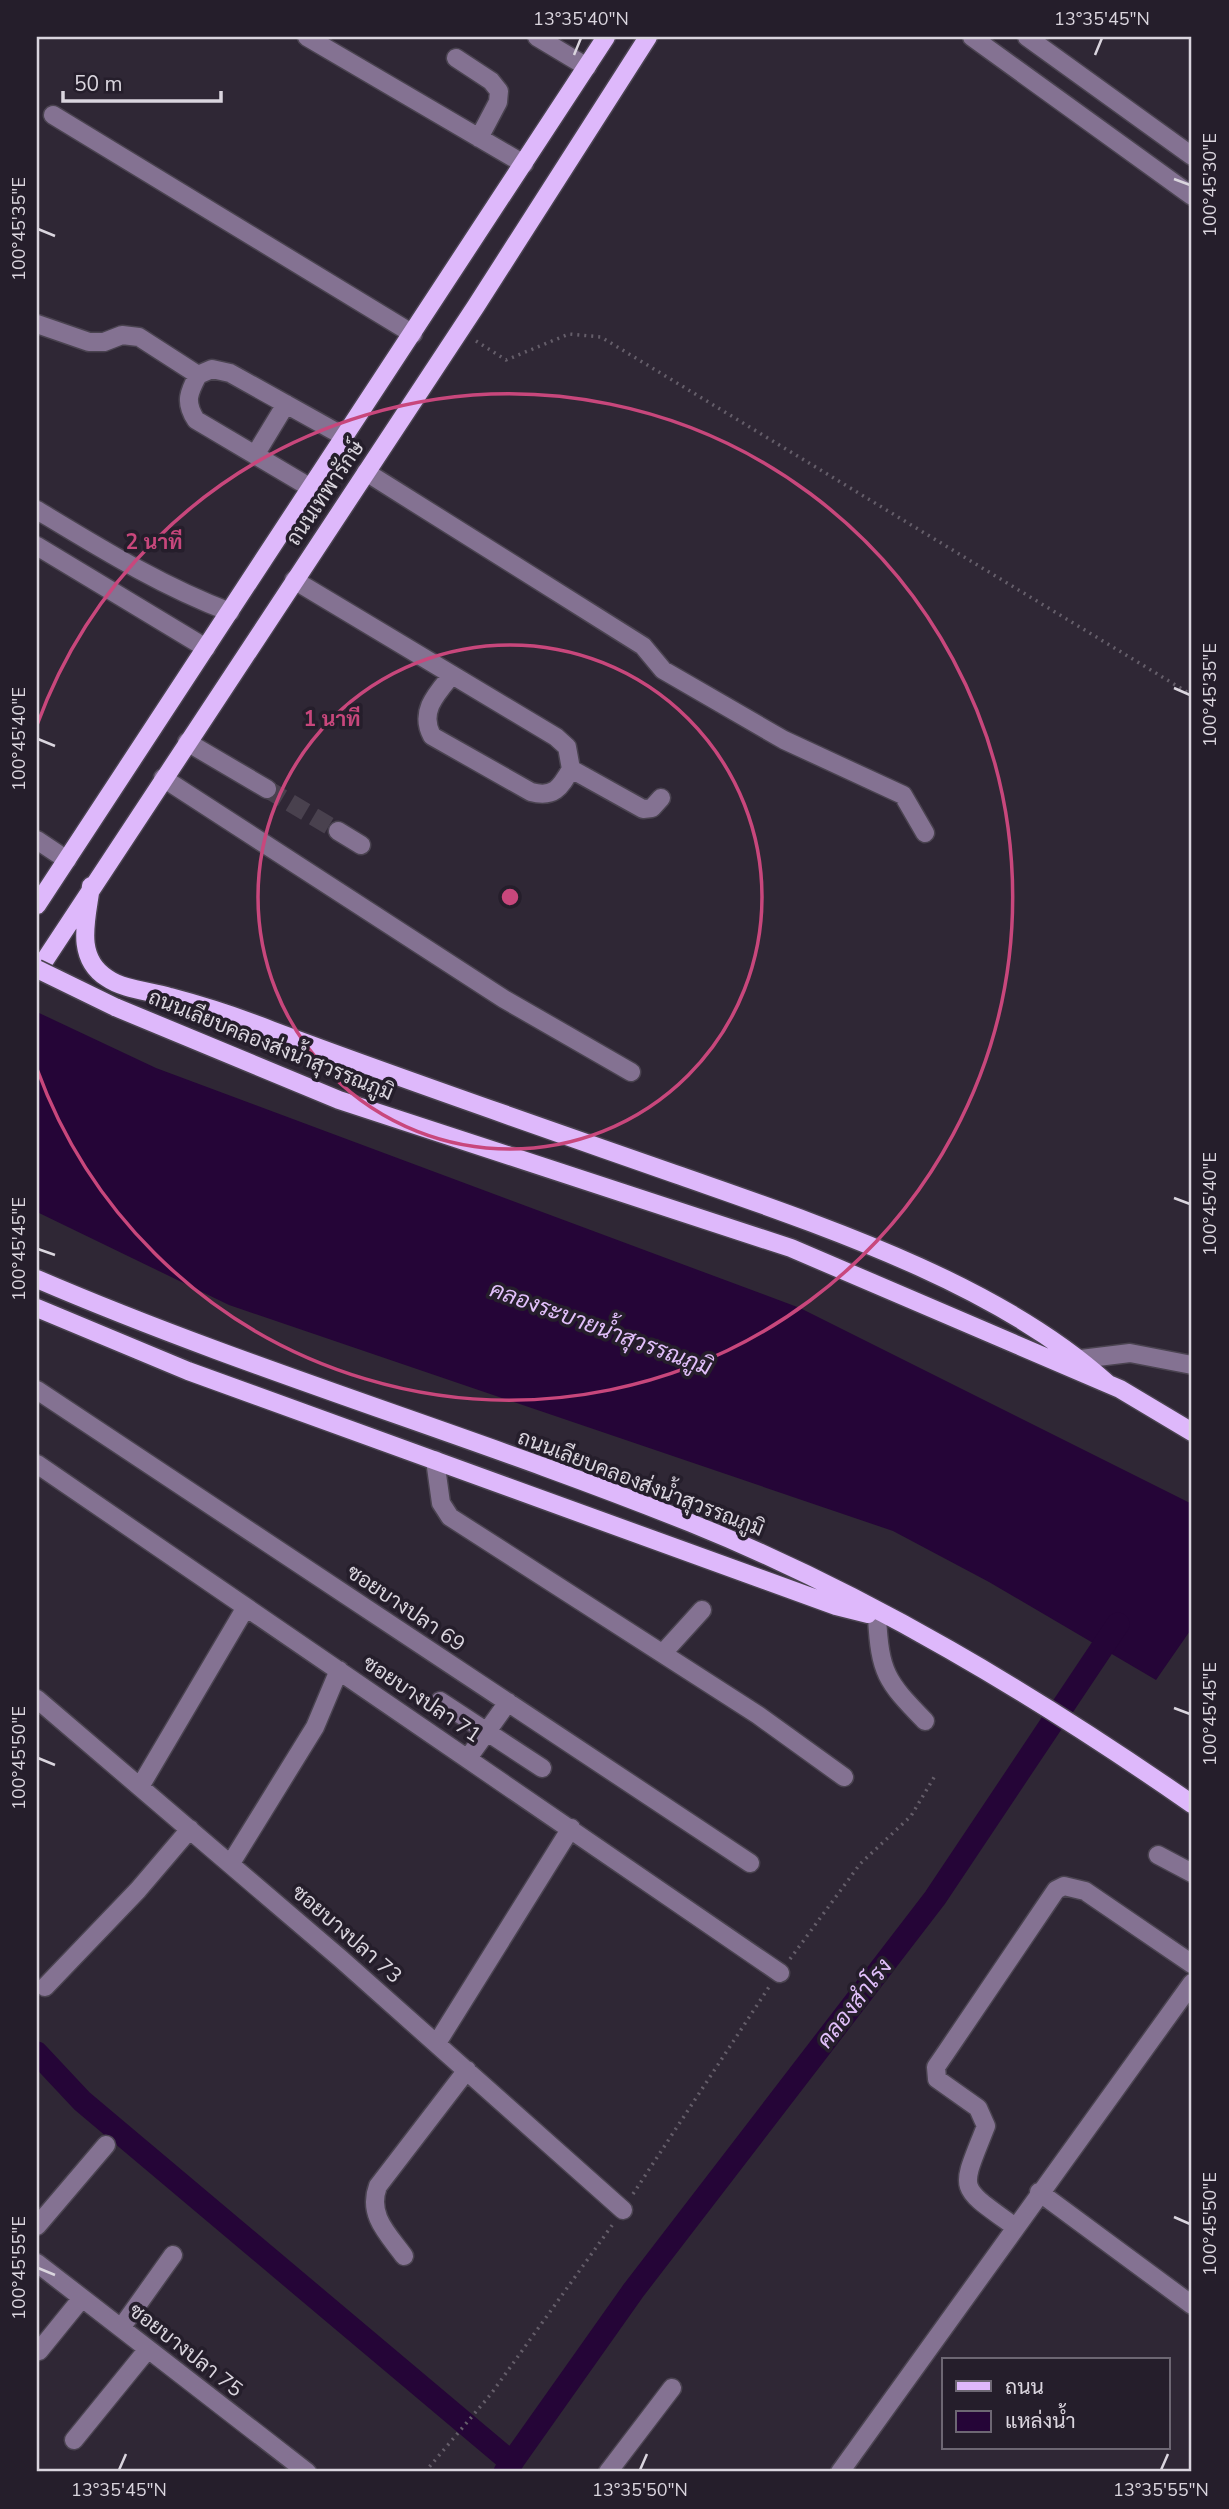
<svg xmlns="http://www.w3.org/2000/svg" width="1229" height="2509" viewBox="0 0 1229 2509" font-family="'Nunito Sans',Sarabun,sans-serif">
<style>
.water{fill:#250537}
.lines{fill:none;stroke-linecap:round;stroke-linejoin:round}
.canal{stroke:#250537;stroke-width:23}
.minor-tunnel{stroke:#49414e;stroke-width:18;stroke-dasharray:18 9;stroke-linecap:butt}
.minor-casing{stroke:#4a4350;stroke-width:21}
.major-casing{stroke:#4a4350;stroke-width:21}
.path{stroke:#655e6a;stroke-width:3.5;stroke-dasharray:2 5;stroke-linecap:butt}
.minor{stroke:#847292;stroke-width:18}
.major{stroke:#deb8fb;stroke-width:18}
.major-bridge-casing{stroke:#4a4350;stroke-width:21;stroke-linecap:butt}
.major-bridge{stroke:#deb8fb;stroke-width:18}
.ticks{fill:none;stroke:#dad5de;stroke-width:2.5}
.ring{fill:none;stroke:#c8477c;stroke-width:3.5}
.labels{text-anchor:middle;stroke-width:7;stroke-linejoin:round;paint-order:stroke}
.street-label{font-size:21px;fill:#dad5de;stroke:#251e2b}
.water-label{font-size:23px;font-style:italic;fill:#e1bffa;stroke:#251e2b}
.centre{fill:#c8477c;stroke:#251e2b;stroke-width:3.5}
.ring-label{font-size:21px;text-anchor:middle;font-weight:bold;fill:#c8477c;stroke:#251e2b;stroke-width:7;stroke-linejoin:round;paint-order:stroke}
.neatline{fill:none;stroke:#dad5de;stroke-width:2.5}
.ticks-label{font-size:18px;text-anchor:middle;fill:#dad5de}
</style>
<rect width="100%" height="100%" fill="#2f2735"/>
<path class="water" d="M37 1012 156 1068 800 1308 1192 1504V1628L1156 1680 989 1582 893 1531 229 1305 37 1212Z"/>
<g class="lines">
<path class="canal" d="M37 2053 82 2101 512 2463
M505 2472 633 2291 935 1898 1118 1624"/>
<path class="minor-tunnel" d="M267 789 338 831"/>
<defs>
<path id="minor" d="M307 37 524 164
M537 37 587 67
M972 37 1192 196
M1027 37 1192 156
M456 58 491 81 499 91 498 102 479 138
M53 115 413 334
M37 324 89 342H104L122 335 139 337 198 375 212 369 230 373 345 437
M198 375C189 392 184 402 196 420L311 488
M255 455 286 404
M366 472 643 646 663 670 784 740 903 795 925 833
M37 510C100 548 161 586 230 612
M37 546 206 648
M294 580 556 737 567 747 571 769C560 788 554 798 531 792L432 736C419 712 436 694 451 676
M187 742 267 789
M571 769 643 809 652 808 661 798
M163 778 504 999 631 1072
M338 831 361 845
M37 840 67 860
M1081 1359 1130 1353 1192 1365
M37 1390 750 1863
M435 1460 441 1503 450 1517 758 1715 844 1777
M37 1464 780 1973
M877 1617C880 1673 886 1681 925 1721
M663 1653 702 1610
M37 1699 341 1959 623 2210
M440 1701 542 1768
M468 1758 508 1702
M141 1785 246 1607
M1158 1855 1192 1873
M231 1863 315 1727 339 1670
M45 1987 138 1890 190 1829
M437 2043 571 1828
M1039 2192 1192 2305
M37 2226 106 2145
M1015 2227C956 2184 960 2193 986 2126L978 2108 937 2079 936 2067 947 2051 1056 1890 1064 1886 1085 1891 1192 1964
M404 2256C388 2234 367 2215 378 2186L467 2070
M37 2263 307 2472
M121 2328 173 2255
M39 2351 82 2298
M74 2440 148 2349
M608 2472 672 2388
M840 2472 1192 1983"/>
<path id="major" d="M91 886C87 918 74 957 107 978 124 990 150 991 170 997 204 1006 238 1017 271 1030 407 1081 544 1128 681 1176 820 1225 997 1283 1107 1383
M37 905 606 37
M37 972 476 306 648 37
M115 1007 339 1100 791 1248 1120 1389 1192 1432
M37 1279C251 1371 475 1436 691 1523 869 1595 1035 1695 1192 1804
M37 1308 188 1371 836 1606 868 1614"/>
</defs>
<use href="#minor" class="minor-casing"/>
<use href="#major" class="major-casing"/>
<path class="path" d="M476 341 506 360 569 334 601 337 1192 695
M790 1959 860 1864 911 1816 936 1774
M633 2194 769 1987
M425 2472 491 2394 613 2224"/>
<use href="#minor" class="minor"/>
<use href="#major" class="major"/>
<defs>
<path id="major-bridge" d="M37 969 115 1007"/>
</defs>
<use href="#major-bridge" class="major-bridge-casing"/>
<use href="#major-bridge" class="major-bridge"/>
</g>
<path class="ticks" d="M574 55 581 38M1095 55 1102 38M1174 179 1190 185M38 229 55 236M1174 688 1190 695M38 739 55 746M1174 1198 1190 1204M38 1249 55 1255M1174 1708 1190 1714M38 1758 55 1765M1174 2217 1190 2224M38 2268 55 2275M119 2470 126 2454M640 2470 647 2454M1161 2470 1168 2454"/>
<g class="ring">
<circle cx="510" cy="897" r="252"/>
<path d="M37 725A503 503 0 1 1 37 1069"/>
</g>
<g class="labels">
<g class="street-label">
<text transform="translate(325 493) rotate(-56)" y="7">ถนนเทพารักษ์</text>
<text transform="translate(271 1045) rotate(22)" y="7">ถนนเลียบคลองส่งน้ำสุวรรณภูมิ</text>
<text transform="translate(641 1483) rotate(21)" y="7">ถนนเลียบคลองส่งน้ำสุวรรณภูมิ</text>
<text transform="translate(406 1608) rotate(34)" y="7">ซอยบางปลา 69</text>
<text transform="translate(422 1699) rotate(34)" y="7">ซอยบางปลา 71</text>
<text transform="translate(347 1934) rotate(41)" y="7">ซอยบางปลา 73</text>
<text transform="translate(186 2350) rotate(38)" y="7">ซอยบางปลา 75</text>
</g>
<g class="water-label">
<text transform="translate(601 1328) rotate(20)" y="8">คลองระบายน้ำสุวรรณภูมิ</text>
<text transform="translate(854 2003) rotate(-52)" y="8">คลองสำโรง</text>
</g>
</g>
<circle cx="510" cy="897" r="10" class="centre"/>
<g class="ring-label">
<text x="154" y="549">2 นาที</text>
<text x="332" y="726">1 นาที</text>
</g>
<rect width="1229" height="2509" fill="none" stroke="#251e2b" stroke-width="77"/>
<rect x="942" y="2358" width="228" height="91" fill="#251e2b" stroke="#6d6773" stroke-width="2"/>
<rect x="956" y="2381" width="35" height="10" fill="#deb8fb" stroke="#6d6773" stroke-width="2"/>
<text x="1005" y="2394" font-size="21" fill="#dad5de">ถนน</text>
<rect x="956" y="2411" width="35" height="21" fill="#250537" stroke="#6d6773" stroke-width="2"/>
<text x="1005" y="2428" font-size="21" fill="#dad5de">แหล่งน้ำ</text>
<path d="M63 91v10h158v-10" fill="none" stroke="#dad5de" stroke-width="3.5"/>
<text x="74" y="91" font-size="21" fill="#dad5de" stroke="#251e2b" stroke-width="5" paint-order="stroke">50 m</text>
<rect x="38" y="38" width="1152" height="2432" class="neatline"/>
<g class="ticks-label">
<text x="581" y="25">13°35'40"N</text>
<text x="1102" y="25">13°35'45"N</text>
<text transform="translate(1210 185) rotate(-90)" y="6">100°45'30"E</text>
<text transform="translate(19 229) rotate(-90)" y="6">100°45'35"E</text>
<text transform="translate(1210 695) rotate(-90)" y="6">100°45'35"E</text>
<text transform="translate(19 739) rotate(-90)" y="6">100°45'40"E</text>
<text transform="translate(1210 1204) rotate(-90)" y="6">100°45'40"E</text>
<text transform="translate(19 1249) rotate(-90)" y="6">100°45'45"E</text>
<text transform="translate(1210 1714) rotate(-90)" y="6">100°45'45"E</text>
<text transform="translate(19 1758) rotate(-90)" y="6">100°45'50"E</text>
<text transform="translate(1210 2224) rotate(-90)" y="6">100°45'50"E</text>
<text transform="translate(19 2268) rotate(-90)" y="6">100°45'55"E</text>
<text x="119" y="2496">13°35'45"N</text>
<text x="640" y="2496">13°35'50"N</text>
<text x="1161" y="2496">13°35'55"N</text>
</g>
</svg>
